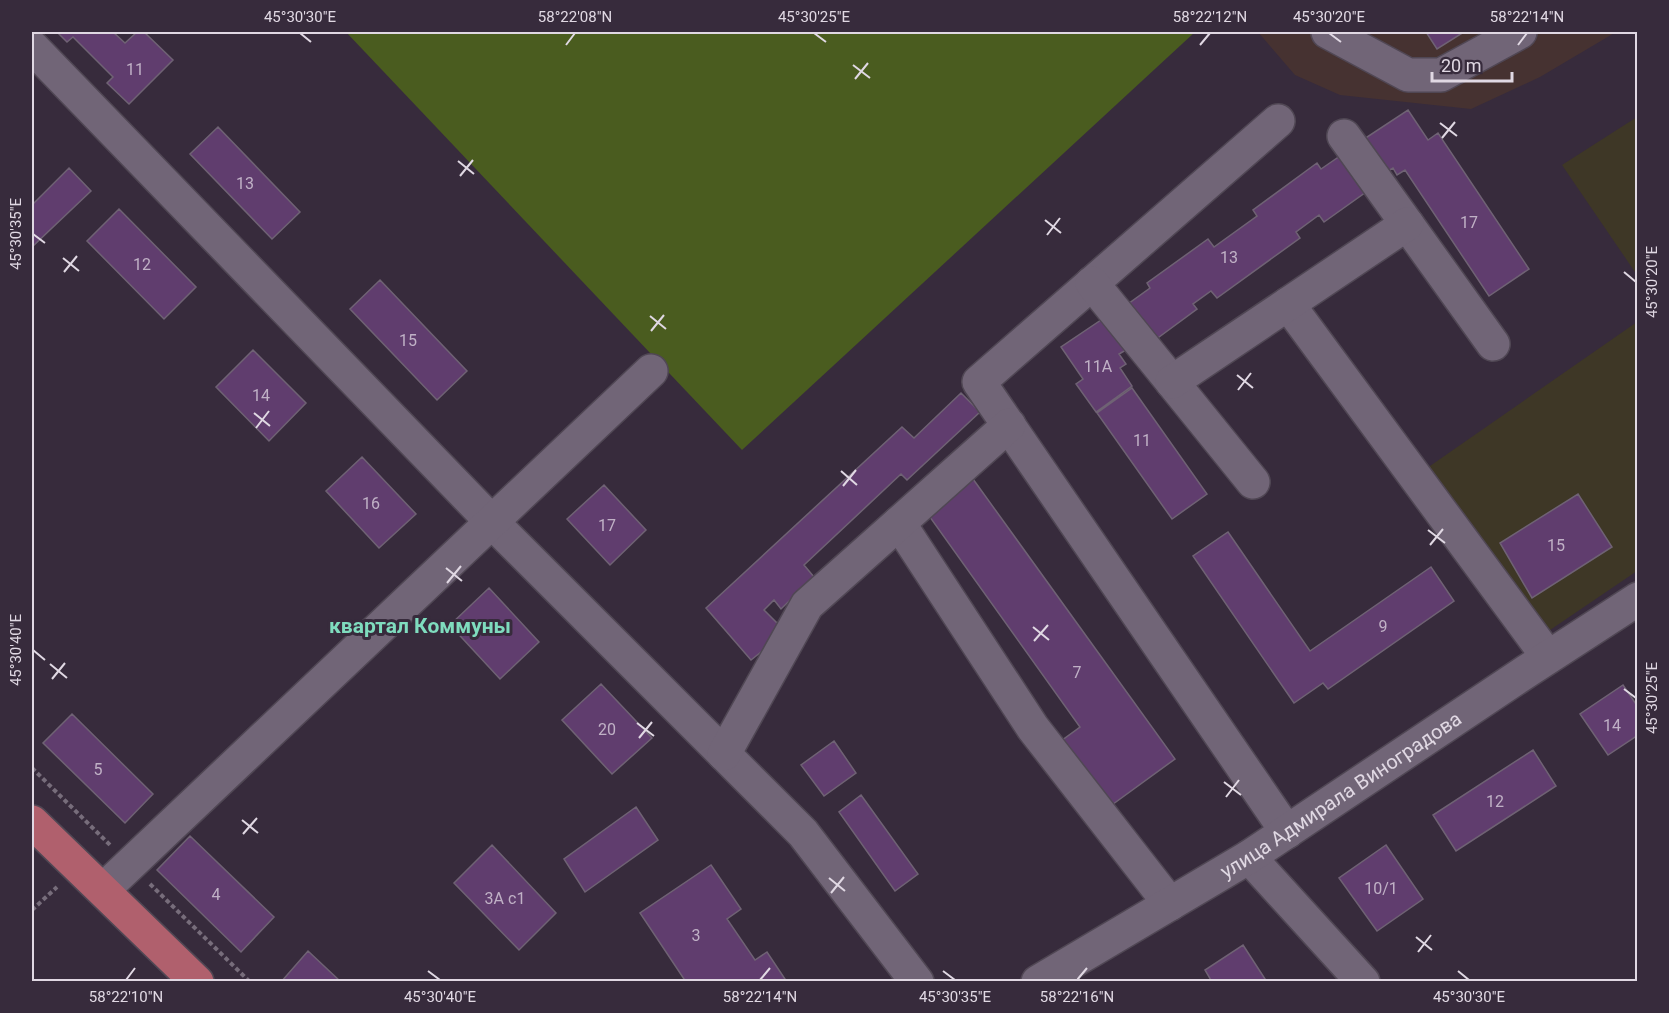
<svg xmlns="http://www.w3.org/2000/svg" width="1669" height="1013" viewBox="0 0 1669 1013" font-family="Roboto,sans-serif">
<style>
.commercial{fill:#3e3726}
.medical{fill:#463231}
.green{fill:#4a5c1f}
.building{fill:#603d6e;stroke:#6f6274;stroke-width:1.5}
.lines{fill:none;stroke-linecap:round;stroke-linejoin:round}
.minor-casing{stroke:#504754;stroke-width:36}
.major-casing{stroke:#504754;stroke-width:36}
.path{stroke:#776d7b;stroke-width:4;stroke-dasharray:4.5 3;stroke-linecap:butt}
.minor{stroke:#716577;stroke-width:33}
.major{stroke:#b0606d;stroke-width:33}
.ticks{fill:none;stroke:#e0d8e3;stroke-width:2}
.labels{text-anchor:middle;stroke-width:6;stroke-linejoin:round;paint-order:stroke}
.number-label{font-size:16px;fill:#c0b1c6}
.street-label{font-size:20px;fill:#e0d8e3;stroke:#372b3c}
.neighbourhood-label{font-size:21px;font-weight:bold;fill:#7fdcbe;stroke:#372b3c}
.neatline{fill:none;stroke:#e0d8e3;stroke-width:2}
.ticks-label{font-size:15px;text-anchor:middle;fill:#e0d8e3}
</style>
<rect width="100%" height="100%" fill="#372b3c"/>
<path class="commercial" d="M1637 117V275L1562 165Z
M1637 322V571L1525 647 1407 482Z"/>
<path class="medical" d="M1258 32H1616L1540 77 1471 109 1340 95 1295 75Z"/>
<path class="green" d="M346 32H1195L742 450Z"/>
<path class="building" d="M57 32H113L125 43 137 32H144L173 60 129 104 107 83 113 77 73 37 67 42Z
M1426 32H1464L1437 49Z
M1408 110 1428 140 1438 133 1529 269 1489 296 1405 170 1397 175 1393 168 1383 174 1361 141Z
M218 127 300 212 272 239 190 154Z
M1340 156 1366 192 1324 222 1319 215 1296 232 1300 238 1217 298 1211 291 1193 304 1197 309 1155 340 1128 304 1150 288 1147 283 1208 239 1214 247 1257 216 1253 210 1317 163 1321 169Z
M69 168 91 191 32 247V205Z
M119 209 196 287 164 319 87 241Z
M380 280 467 371 437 400 350 309Z
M1104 318 1126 350 1119 354 1126 364 1120 368 1132 386 1096 412 1076 384 1083 379 1061 347Z
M253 350 306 403 269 441 216 387Z
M1132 388 1207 494 1172 519 1097 413Z
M961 393 980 412 907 480 901 474 804 565 814 577 781 609 774 600 764 610 786 632 751 660 706 608 902 427 914 438Z
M362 457 416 514 379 548 326 491Z
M973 479 1175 759 1109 807 1061 741 1080 727 927 513Z
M604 485 646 530 610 565 567 519Z
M1578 494 1612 547 1532 598 1500 543Z
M1228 532 1310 651 1431 567 1454 601 1328 689 1323 683 1294 703 1193 556Z
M489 588 539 642 500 679 450 625Z
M601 684 652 738 612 774 562 720Z
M1623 685 1638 707V735L1608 755 1580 714Z
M72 714 153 794 125 823 43 743Z
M834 741 856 773 824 796 801 765Z
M1533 750 1556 786 1456 851 1433 815Z
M861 795 918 874 895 891 839 812Z
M636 807 658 840 585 892 564 859Z
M190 836 274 917 241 952 157 870Z
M492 845 556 913 519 950 454 883Z
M1386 845 1423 899 1377 931 1339 878Z
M711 865 741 909 727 919 755 960 767 952 787 982H686L640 913Z
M1243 945 1267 982H1212L1205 970Z
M308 951 341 982H281Z"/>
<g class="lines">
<defs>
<g id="minor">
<path d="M1328 32 1408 75H1441L1520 32"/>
<path d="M32 47 492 522 803 833 917 982"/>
<path d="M1278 121 979 382 1287 832"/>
<path d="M1344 136 1493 344"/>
<path d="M1092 283 1253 482"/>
<path d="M1288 304 1548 657"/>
<path d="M1172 382 1407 224"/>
<path d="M899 523 1033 728 1170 904"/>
<path d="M724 754 807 605 1009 425"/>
<path d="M1249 857 1363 982"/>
<path d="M103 890 651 371"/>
<path id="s1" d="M1038 982 1249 857 1527 671 1638 599"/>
</g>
<path id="major" d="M32 822 197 982"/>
</defs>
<use href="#minor" class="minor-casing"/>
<use href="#major" class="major-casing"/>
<path class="path" d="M32 768 110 845
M150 884 250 982
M32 910 57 887"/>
<use href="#minor" class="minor"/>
<use href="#major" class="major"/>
</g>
<path class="ticks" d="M300 33 311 42M814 33 826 42M1329 33 1341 42M566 45 575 33M1200 45 1210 33M1518 45 1527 33M853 65 870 78M855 79 868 63M1440 123 1457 136M1442 138 1455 122M458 161 474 174M460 176 473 160M1045 220 1061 233M33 234 45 243M1047 235 1060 218M63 258 79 271M64 272 77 256M1624 272 1636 282M650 316 666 329M651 331 664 315M1237 375 1253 388M1238 390 1251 373M254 413 270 426M256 428 269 411M841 471 857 485M843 486 856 470M1428 530 1445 543M1430 545 1443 529M446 568 462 581M447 583 461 566M1033 627 1049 640M1034 641 1048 625M33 650 45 660M50 664 67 678M52 679 65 663M1624 689 1636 698M637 723 654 736M639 738 652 722M1224 782 1241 795M1226 797 1239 780M242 820 258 833M243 834 257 818M829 878 845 891M831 893 844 877M1416 937 1432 950M1418 952 1431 935M428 971 440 980M943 971 955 980M1458 971 1469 980M126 980 135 968M760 980 770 968M1077 980 1087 968"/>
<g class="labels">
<g class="number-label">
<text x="135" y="75">11</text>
<text x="245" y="189">13</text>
<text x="1469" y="228">17</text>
<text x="1229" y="263">13</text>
<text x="142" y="270">12</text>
<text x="408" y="346">15</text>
<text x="1098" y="372">11А</text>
<text x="261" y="401">14</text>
<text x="1142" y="446">11</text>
<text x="371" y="509">16</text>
<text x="607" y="531">17</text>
<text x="1556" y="551">15</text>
<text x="1383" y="632">9</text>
<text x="1077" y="678">7</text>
<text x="1612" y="731">14</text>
<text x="607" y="735">20</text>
<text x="98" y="775">5</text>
<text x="1495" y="807">12</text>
<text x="1381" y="894">10/1</text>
<text x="216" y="900">4</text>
<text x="505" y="904">3А с1</text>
<text x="696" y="941">3</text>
</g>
<g class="street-label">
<text dy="7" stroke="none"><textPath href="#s1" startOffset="356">улица Адмирала Виноградова</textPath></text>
</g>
<g class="neighbourhood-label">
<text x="420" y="633">квартал Коммуны</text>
</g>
</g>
<rect width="1669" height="1013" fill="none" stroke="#372b3c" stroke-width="66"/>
<path d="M1432 72v9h80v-9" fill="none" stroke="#e0d8e3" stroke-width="3"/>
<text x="1441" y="72" font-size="18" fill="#e0d8e3" stroke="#372b3c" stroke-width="4.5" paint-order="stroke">20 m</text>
<rect x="33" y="33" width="1603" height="947" class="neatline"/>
<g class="ticks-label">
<text x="300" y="22">45°30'30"E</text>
<text x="575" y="22">58°22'08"N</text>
<text x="814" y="22">45°30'25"E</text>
<text x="1210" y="22">58°22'12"N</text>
<text x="1329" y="22">45°30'20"E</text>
<text x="1527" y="22">58°22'14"N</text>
<text transform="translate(16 234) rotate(-90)" y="5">45°30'35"E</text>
<text transform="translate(1652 282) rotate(-90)" y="5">45°30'20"E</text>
<text transform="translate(16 650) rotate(-90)" y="5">45°30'40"E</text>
<text transform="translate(1652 698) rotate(-90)" y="5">45°30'25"E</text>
<text x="126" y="1002">58°22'10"N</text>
<text x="440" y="1002">45°30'40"E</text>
<text x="760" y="1002">58°22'14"N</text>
<text x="955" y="1002">45°30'35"E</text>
<text x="1077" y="1002">58°22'16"N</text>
<text x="1469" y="1002">45°30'30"E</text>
</g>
</svg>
